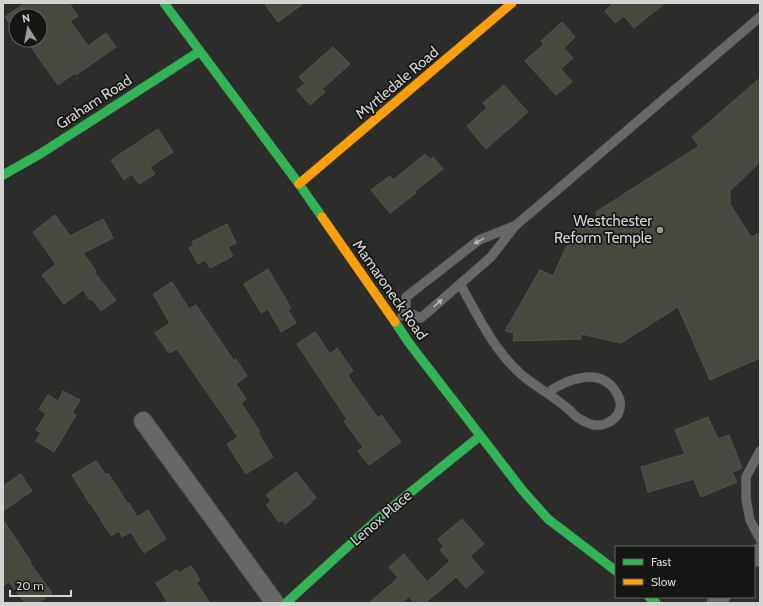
<svg xmlns="http://www.w3.org/2000/svg" width="763" height="606" viewBox="0 0 763 606" font-family="Cabin,sans-serif">
<style>
.building{fill:#47493e;stroke:#525350}
.lines{fill:none;stroke-linecap:round;stroke-linejoin:round}
.lane-casing{stroke:#474845;stroke-width:10}
.street-casing{stroke:#474845;stroke-width:20}
.fast-casing{stroke:#474845;stroke-width:10}
.slow-casing{stroke:#474845;stroke-width:10}
.lane{stroke:#676866;stroke-width:9}
.street{stroke:#676866;stroke-width:18}
.fast{stroke:#30b455;stroke-width:9}
.slow{stroke:#ff9f0a;stroke-width:9}
.oneway{fill:#b3b4b1}
.poi-dot{fill:#999a97;stroke:#151614;stroke-width:1.5}
.labels{text-anchor:middle;stroke-width:3.5;stroke-linejoin:round;paint-order:stroke}
.street-label{font-size:15px;fill:#d3d4d1;stroke:#151614}
.poi-label{font-size:15px;fill:#d3d4d1;stroke:#151614;text-anchor:end}
</style>
<rect width="100%" height="100%" fill="#2c2d2a"/>
<path class="building" d="M25 3H69L78 16 70 21 88 46 106 33 116 47 76 75 75 73 58 85 26 40H40V16H16L15 32 5 17Z
M264 3H304L278 22Z
M613 3H665L634 28 624 16 615 23 605 11Z
M562 22 575 37 564 48 573 58 561 69 572 82 556 95 525 61 544 44 541 41Z
M333 47 350 64 322 89 325 92 310 105 297 90 305 83 299 77Z
M760 78V162L730 191V204L751 237 760 233V358L710 380 678 307 621 343 581 334V339L513 341 514 333 505 331 540 270 553 276 575 228 584 229 597 220 596 212 699 146 692 137Z
M504 85 528 112 486 149 467 126 487 108 483 103Z
M158 129 173 152 150 167 155 174 139 184 132 174 124 180 111 160Z
M425 154 430 159 433 157 443 169 415 191 416 193 390 213 371 190 390 176 393 180Z
M55 215 70 236 103 219 113 238 83 253 96 271 94 272 116 300 101 311 92 299 90 300 83 290 64 304 42 275 56 264 33 232Z
M227 224 236 243 228 247 233 256 210 268 205 260 198 264 189 248 194 245 192 242Z
M268 269 291 308 288 310 296 323 281 332 268 309 261 313 244 284Z
M172 282 189 309 196 305 234 361 236 359 247 376 236 384 246 399 241 403 260 432 258 433 273 457 246 474 227 444 238 437 177 349 169 353 155 333 170 323 153 294Z
M315 332 330 354 337 348 353 371 348 375 352 382 378 418 381 415 401 442 369 465 358 451 363 447 344 421 347 419 297 344Z
M63 391 80 400 72 413 76 415 54 452 36 441 41 433 36 430 46 414 39 409 48 395 58 401Z
M708 417 718 439 729 435 742 468 732 472 737 482 701 497 694 479 648 492 641 467 685 454 675 430Z
M96 461 106 475 108 473 128 504 129 503 137 517 148 510 166 539 144 553 131 532 122 537 119 531 111 536 91 504H90L72 475Z
M296 472 316 498 310 502 311 503 285 524 282 520 279 522 266 505 271 501 266 495Z
M21 474 32 491 3 511V486Z
M462 519 484 544 470 556 484 572 466 588 456 577 425 603H414L410 598 411 597 410 596 401 603H369L398 578 389 567 404 554 427 582 450 561 440 550 444 547 438 539Z
M3 520 31 562 30 563 52 593 38 603H25L9 582 3 586Z
M191 566 200 580 196 582 210 603H168L156 583 177 570 179 573Z"/>
<g class="lines">
<defs>
<path id="lane" d="M460 284C478 316 494 351 523 376 535 386 550 394 562 404 568 408 573 414 578 418 582 420 590 425 595 425 603 426 613 422 618 414 622 406 621 400 616 392 600 366 567 379 547 393
M406 312 421 318 491 257 515 226 760 17
M402 316 406 312V297L479 240 514 226
M760 451 746 477V499L750 520 760 539"/>
<path id="street" d="M143 421 275 603
M754 558 760 552
M716 603 721 597"/>
<path id="fast" d="M164 3 299 184 322 217
M3 175 40 154 200 51
M395 322 409 343 523 491 548 519 616 571
M649 597 656 603
M286 603 380 517 480 436"/>
<path id="slow" d="M299 184 512 3
M322 217 395 322"/>
</defs>
<use href="#lane" class="lane-casing"/>
<use href="#street" class="street-casing"/>
<use href="#fast" class="fast-casing"/>
<use href="#slow" class="slow-casing"/>
<use href="#lane" class="lane"/>
<use href="#street" class="street"/>
<use href="#fast" class="fast"/>
<use href="#slow" class="slow"/>
</g>
<defs><path id="oneway-solid" d="M-6-.8H1V-3.2L6.5 0L1 3.2V.8H-6Z"/></defs>
<g class="oneway">
<use href="#oneway-solid" transform="translate(479 241) rotate(151)"/>
<use href="#oneway-solid" transform="translate(438 303) rotate(-41)"/>
</g>
<circle class="poi-dot" cx="660" cy="230" r="4"/>
<g class="labels">
<g class="street-label">
<text transform="translate(397 83) rotate(-40)" y="5">Myrtledale Road</text>
<text transform="translate(94 102) rotate(-33)" y="5">Graham Road</text>
<text transform="translate(390 290) rotate(55)" y="5">Mamaroneck Road</text>
<text transform="translate(381 518) rotate(-41)" y="5">Lenox Place</text>
</g>
<g class="poi-label">
<text x="652" y="226">Westchester<tspan x="652" dy="17">Reform Temple</tspan></text>
</g>
</g>
<rect width="763" height="606" fill="none" stroke="#d3d4d1" stroke-width="8"/>
<rect x="615" y="546" width="140" height="52" fill="#151614" stroke="#616260"/>
<rect x="623" y="559" width="20" height="6" fill="#30b455" stroke="#616260"/>
<text x="651" y="566" font-size="12" fill="#d3d4d1">Fast</text>
<rect x="623" y="579" width="20" height="6" fill="#ff9f0a" stroke="#616260"/>
<text x="651" y="586" font-size="12" fill="#d3d4d1">Slow</text>
<g transform="translate(28 28) rotate(349)"><circle r="19" fill="#151614" stroke="#616260"/>
<path d="M0-3L7 15L0 10L-7 15Z" fill="#999a97"/>
<text y="-6" font-size="11" font-weight="bold" text-anchor="middle" fill="#d3d4d1">N</text>
</g>
<path d="M10 590v6h61v-6" fill="none" stroke="#d3d4d1" stroke-width="2"/>
<text x="16" y="590" font-size="12" fill="#d3d4d1" stroke="#151614" stroke-width="3" paint-order="stroke">20 m</text>
</svg>
